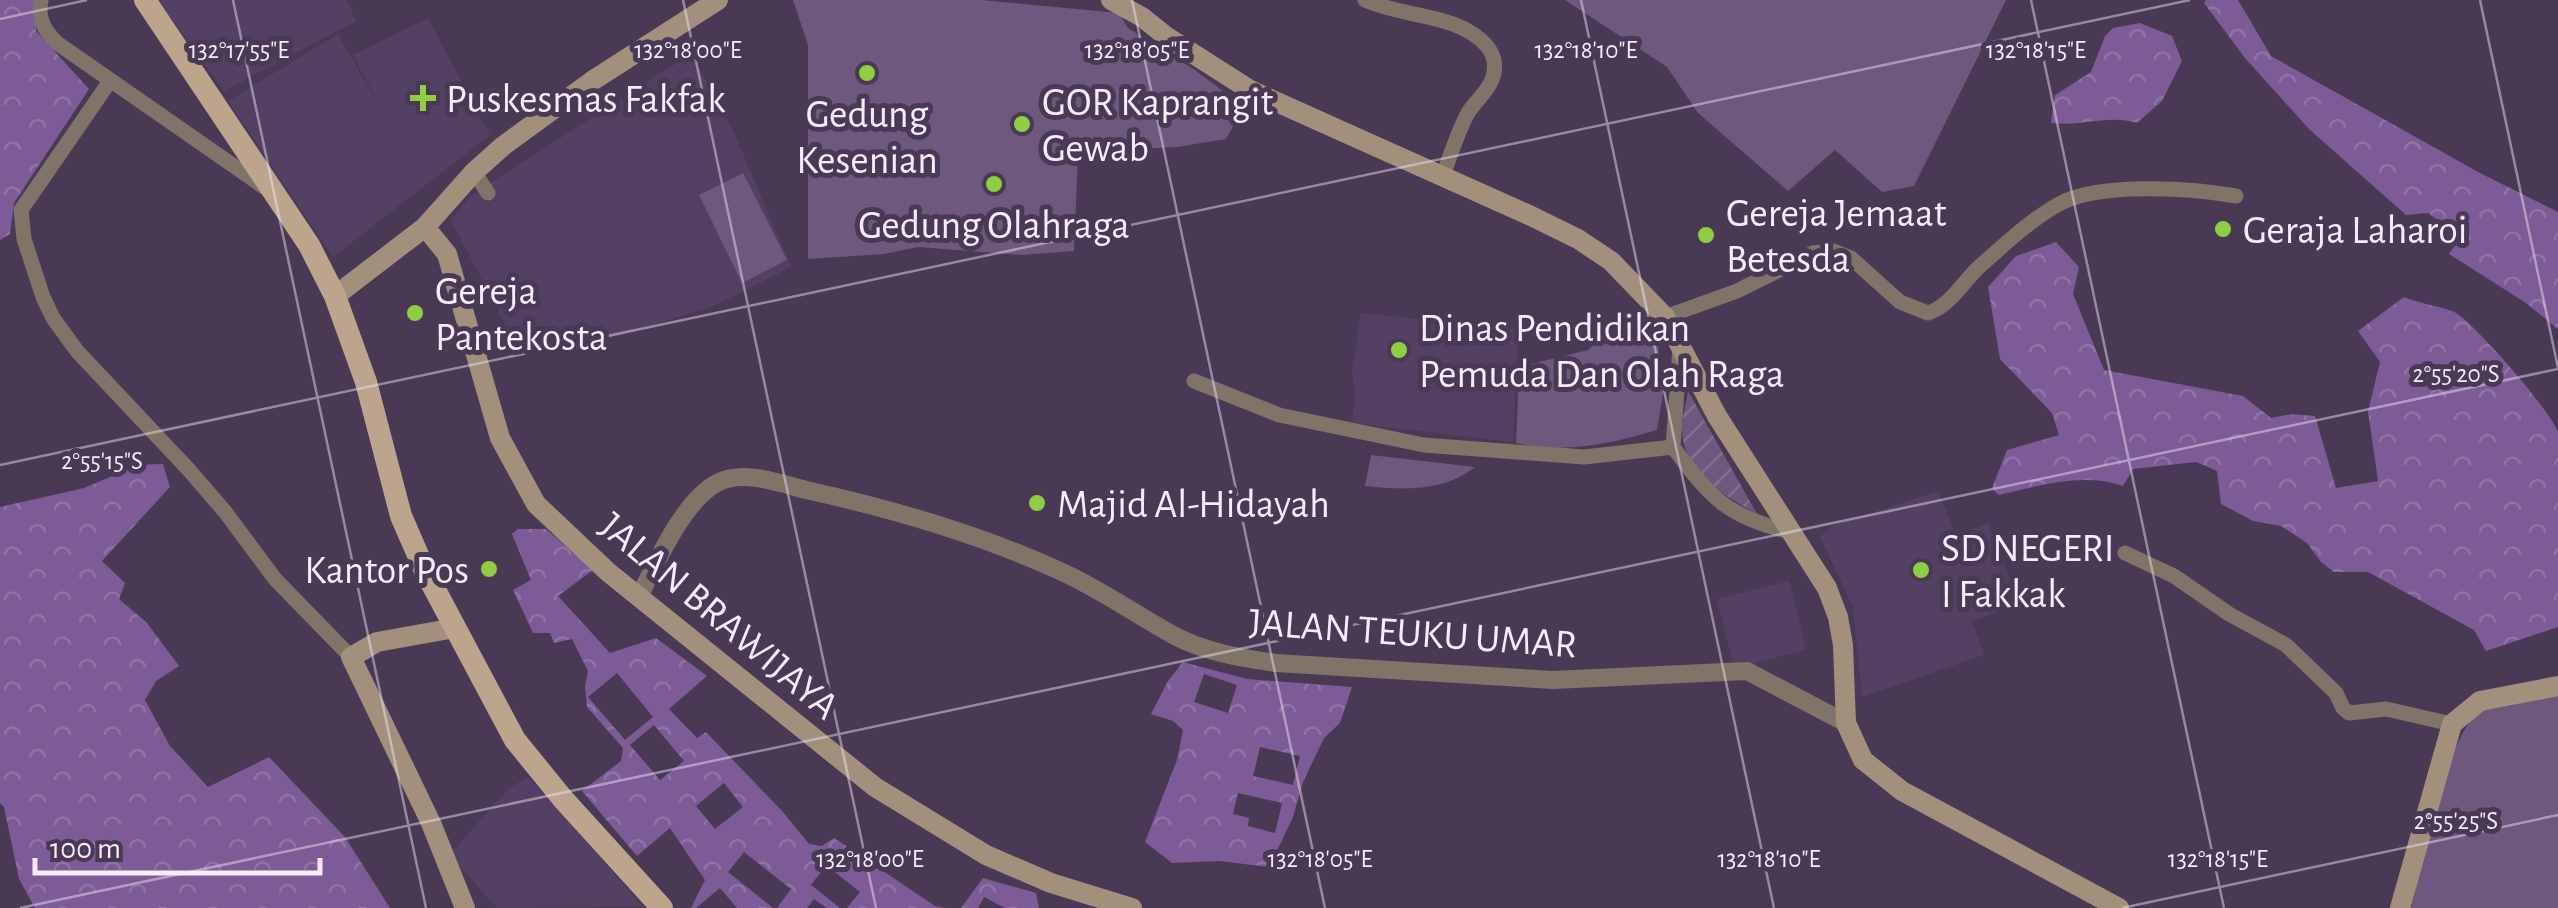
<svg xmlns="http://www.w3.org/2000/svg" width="2558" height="908" viewBox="0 0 2558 908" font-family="'Alegreya Sans',sans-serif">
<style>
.built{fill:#544063}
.grass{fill:#6e587e}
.forest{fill:url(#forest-crowns);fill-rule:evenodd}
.garden{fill:url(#garden-furrows)}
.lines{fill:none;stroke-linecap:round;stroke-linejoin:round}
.minor{stroke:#7f7467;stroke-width:15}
.tertiary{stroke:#7f7467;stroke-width:18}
.secondary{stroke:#a2907c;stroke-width:20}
.primary{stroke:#bca58c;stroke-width:22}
.ticks{fill:none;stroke:#f5ebfc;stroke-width:2.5;stroke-opacity:0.45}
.poi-dot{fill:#8fcd42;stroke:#493955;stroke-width:4}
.labels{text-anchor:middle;stroke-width:10;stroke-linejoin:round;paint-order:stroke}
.poi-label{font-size:40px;fill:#f5ebfc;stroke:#493955;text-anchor:start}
.street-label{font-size:40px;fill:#f5ebfc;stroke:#493955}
.ticks-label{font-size:25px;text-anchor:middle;fill:#f5ebfc;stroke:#493955;stroke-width:10;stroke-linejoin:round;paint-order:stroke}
</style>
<defs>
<pattern id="forest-crowns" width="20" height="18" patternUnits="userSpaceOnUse" patternTransform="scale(2.5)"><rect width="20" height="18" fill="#7d5b96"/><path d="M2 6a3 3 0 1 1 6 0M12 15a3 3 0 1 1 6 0" fill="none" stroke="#9073a6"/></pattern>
<pattern id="garden-furrows" width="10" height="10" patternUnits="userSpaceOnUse" patternTransform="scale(2.5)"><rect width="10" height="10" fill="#6e587e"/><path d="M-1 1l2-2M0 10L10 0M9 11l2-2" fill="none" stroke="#837091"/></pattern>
</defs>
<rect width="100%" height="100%" fill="#493955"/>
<path class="built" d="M158 0H347L356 21 224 91Z
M428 18 490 135 333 257 228 101 338 34 384 114 353 55Z
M691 54 732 128 791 267 711 307 579 348 535 349 509 332 451 220 473 194Z
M1361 313 1518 329 1513 442 1352 423 1355 399 1352 371Z
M1938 491 1956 535 1988 523 2020 604 1972 621 1984 655 1862 697 1853 607 1820 537 1830 527Z
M1789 581 1806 650 1734 668 1717 599Z
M528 777 574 827 643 907 497 908 453 859 452 852 509 788Z"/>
<path class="grass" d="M793 0H982L1119 13 1128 28 1195 70 1244 107 1226 139 1177 147 1078 152 1074 251 1021 255 918 247 884 254 808 259V45Z
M1565 0H2006L1914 186 1882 192 1835 150 1788 191 1698 113 1667 67Z
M743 173 787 260 742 283 699 195Z
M1631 309 1657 338 1664 387 1657 430C1610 444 1565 454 1516 443L1519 367 1588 350Z
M1371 455 1475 467C1443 492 1403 490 1365 486Z
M2558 696V908H2411C2422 866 2447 731 2481 711 2502 699 2534 699 2558 696Z"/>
<path class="forest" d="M0 0H37L36 31 89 89 14 203 10 234 0 240Z
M2206 0H2238L2271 56 2480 173 2558 212V329L2526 303 2449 254 2461 237 2428 213 2406 215 2309 129 2245 58 2204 3Z
M2140 23 2172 36 2182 61 2162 101 2137 123C2109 114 2080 127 2051 123L2055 95 2091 72 2105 36 2113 28Z
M2056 242 2079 267 2073 294 2104 370 2243 396 2271 418 2292 414 2315 416 2336 488 2378 481 2368 411 2380 362 2358 331 2404 297C2417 303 2449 308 2456 313 2476 325 2550 410 2558 432V627L2486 651 2474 630 2368 572H2334L2321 562 2307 543 2281 526 2253 521 2221 504 2217 471 2196 462 2133 469 2123 486C2083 472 2039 486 1998 495L1992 488 2007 450 2059 435 2052 413 2000 359 1988 287 2016 256Z
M163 464 170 487 102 561 125 583 119 599 147 623 179 666 156 681 145 700 170 746 208 787 269 757 345 837 390 908H35L19 879 4 807 0 803V507L84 488 138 465Z
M518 529H546L593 570 558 596 610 653 656 638 707 676 669 709 697 738 706 732 783 812 809 844 822 846 834 838 935 906 945 908H847L860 892 826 865 811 885 840 908H827L814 899 807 908H777L791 889 744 852 728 872 773 908H737L720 888 696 908H691L705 880 670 828 637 856 582 791 621 761 623 748 587 707 585 686 588 671 572 639 554 643 550 633H533L513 590 531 580 512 534ZM617 673 653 717 625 740 588 697ZM654 725 684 761 660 780 630 745ZM724 783 743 807 715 829 696 806Z
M1183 662 1247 679 1352 687 1340 723 1324 738 1303 782 1293 817 1269 867 1219 861 1172 863 1145 842 1177 760 1183 730 1173 721 1151 714 1168 681ZM1204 674 1237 685 1228 713 1194 702ZM1260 747 1300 756 1293 785 1253 776ZM1238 793 1282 803 1275 833 1248 826 1249 818 1233 814Z
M983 878 1036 893 1039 908H1005L984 897 978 908H961Z"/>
<path class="garden" d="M1688 391 1757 514C1724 496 1683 471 1682 430 1682 417 1686 404 1688 391Z"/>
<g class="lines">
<path class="minor" d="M41 0C37 18 44 30 57 43L264 187
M1365 0C1389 11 1415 13 1440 20 1467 27 1507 47 1491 82 1485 94 1475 102 1468 113 1457 133 1450 157 1442 178
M110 81 21 210 24 239 43 297 53 318 77 351 189 470 226 513 275 579 351 657
M474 172 488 193
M1665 317 1737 291 1813 253 1833 251 1851 258 1900 302 1928 313C1950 306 1963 282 1979 267 2004 245 2030 220 2059 204 2099 182 2191 188 2236 196
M1680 347 1673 447C1711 499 1727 516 1790 532
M1194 381 1279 415 1424 445 1584 457 1673 447
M2125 553 2174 576 2229 614 2286 645 2336 693 2343 708 2349 713 2386 709 2452 724"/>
<path class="tertiary" d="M640 595C656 563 684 500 717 483 743 469 779 483 806 490 893 509 979 534 1060 571 1100 589 1135 614 1173 635 1205 652 1240 658 1276 663L1553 680 1747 671 1846 723"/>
<path class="secondary" d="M1111 0 1142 17 1167 37 1250 90 1529 215 1578 239 1611 261 1665 317 1717 416 1827 588 1838 617 1843 645 1846 723 1863 760 1902 791 2119 908
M425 227 447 254 500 438 536 504 608 572 875 787 986 855 1051 883 1132 908
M335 296 425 227 474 172 503 146 592 81 718 0
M455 628 377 642 351 657 431 823 465 908
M2400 908 2452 724 2480 701 2558 686"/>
<path class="primary" d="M145 0 309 245 335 296 366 382 401 516 425 571 515 740 563 799 662 908"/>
</g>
<path class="ticks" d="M233 0 426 908M683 0 876 908M1132 0 1325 908M1581 0 1774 908M2031 0 2224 908M2480 0 2558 368M0 19 87 0M0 465 2190 0M20 908 2558 369M2122 908 2558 815"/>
<g class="poi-dot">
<circle cx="867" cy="73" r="10"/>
<path d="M418 83h10v10h10v10h-10v10h-10v-10h-10v-10h10z"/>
<circle cx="1022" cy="124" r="10"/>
<circle cx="994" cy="184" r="10"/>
<circle cx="2223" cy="229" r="10"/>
<circle cx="1706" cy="235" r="10"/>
<circle cx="415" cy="313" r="10"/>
<circle cx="1399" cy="350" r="10"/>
<circle cx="1037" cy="503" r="10"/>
<circle cx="489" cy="569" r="10"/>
<circle cx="1921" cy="570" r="10"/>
</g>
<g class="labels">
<g class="poi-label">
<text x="446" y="112">Puskesmas Fakfak</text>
<text x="1042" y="115">GOR Kaprangit<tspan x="1042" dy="46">Gewab</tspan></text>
<text x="867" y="127" text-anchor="middle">Gedung<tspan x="867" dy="46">Kesenian</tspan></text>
<text x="1726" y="226">Gereja Jemaat<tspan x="1726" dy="46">Betesda</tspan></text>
<text x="994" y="238" text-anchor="middle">Gedung Olahraga</text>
<text x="2243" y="243">Geraja Laharoi</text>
<text x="435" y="304">Gereja<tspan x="435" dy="46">Pantekosta</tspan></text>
<text x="1419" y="341">Dinas Pendidikan<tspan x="1419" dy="46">Pemuda Dan Olah Raga</tspan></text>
<text x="1057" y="517">Majid Al-Hidayah</text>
<text x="1941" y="561">SD NEGERI<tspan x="1941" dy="46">I Fakkak</tspan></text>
<text x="469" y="583" text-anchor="end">Kantor Pos</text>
</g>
<g class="street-label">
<text transform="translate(720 615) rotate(40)" y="14">JALAN BRAWIJAYA</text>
<text transform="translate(1413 632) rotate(4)" y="14">JALAN TEUKU UMAR</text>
</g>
</g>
<g class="ticks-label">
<text x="239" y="58">132°17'55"E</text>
<text x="688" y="58">132°18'00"E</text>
<text x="1137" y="58">132°18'05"E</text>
<text x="1586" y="58">132°18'10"E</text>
<text x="2036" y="58">132°18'15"E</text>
<text x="2456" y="382">2°55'20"S</text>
<text x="102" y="469">2°55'15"S</text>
<text x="2456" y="829">2°55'25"S</text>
<text x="870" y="867">132°18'00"E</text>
<text x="1320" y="867">132°18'05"E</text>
<text x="1769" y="867">132°18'10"E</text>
<text x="2218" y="867">132°18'15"E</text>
</g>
<path d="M35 858v15h285v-15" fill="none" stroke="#f5ebfc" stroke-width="5"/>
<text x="50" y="858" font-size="30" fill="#f5ebfc" stroke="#493955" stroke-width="8" paint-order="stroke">100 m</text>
</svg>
